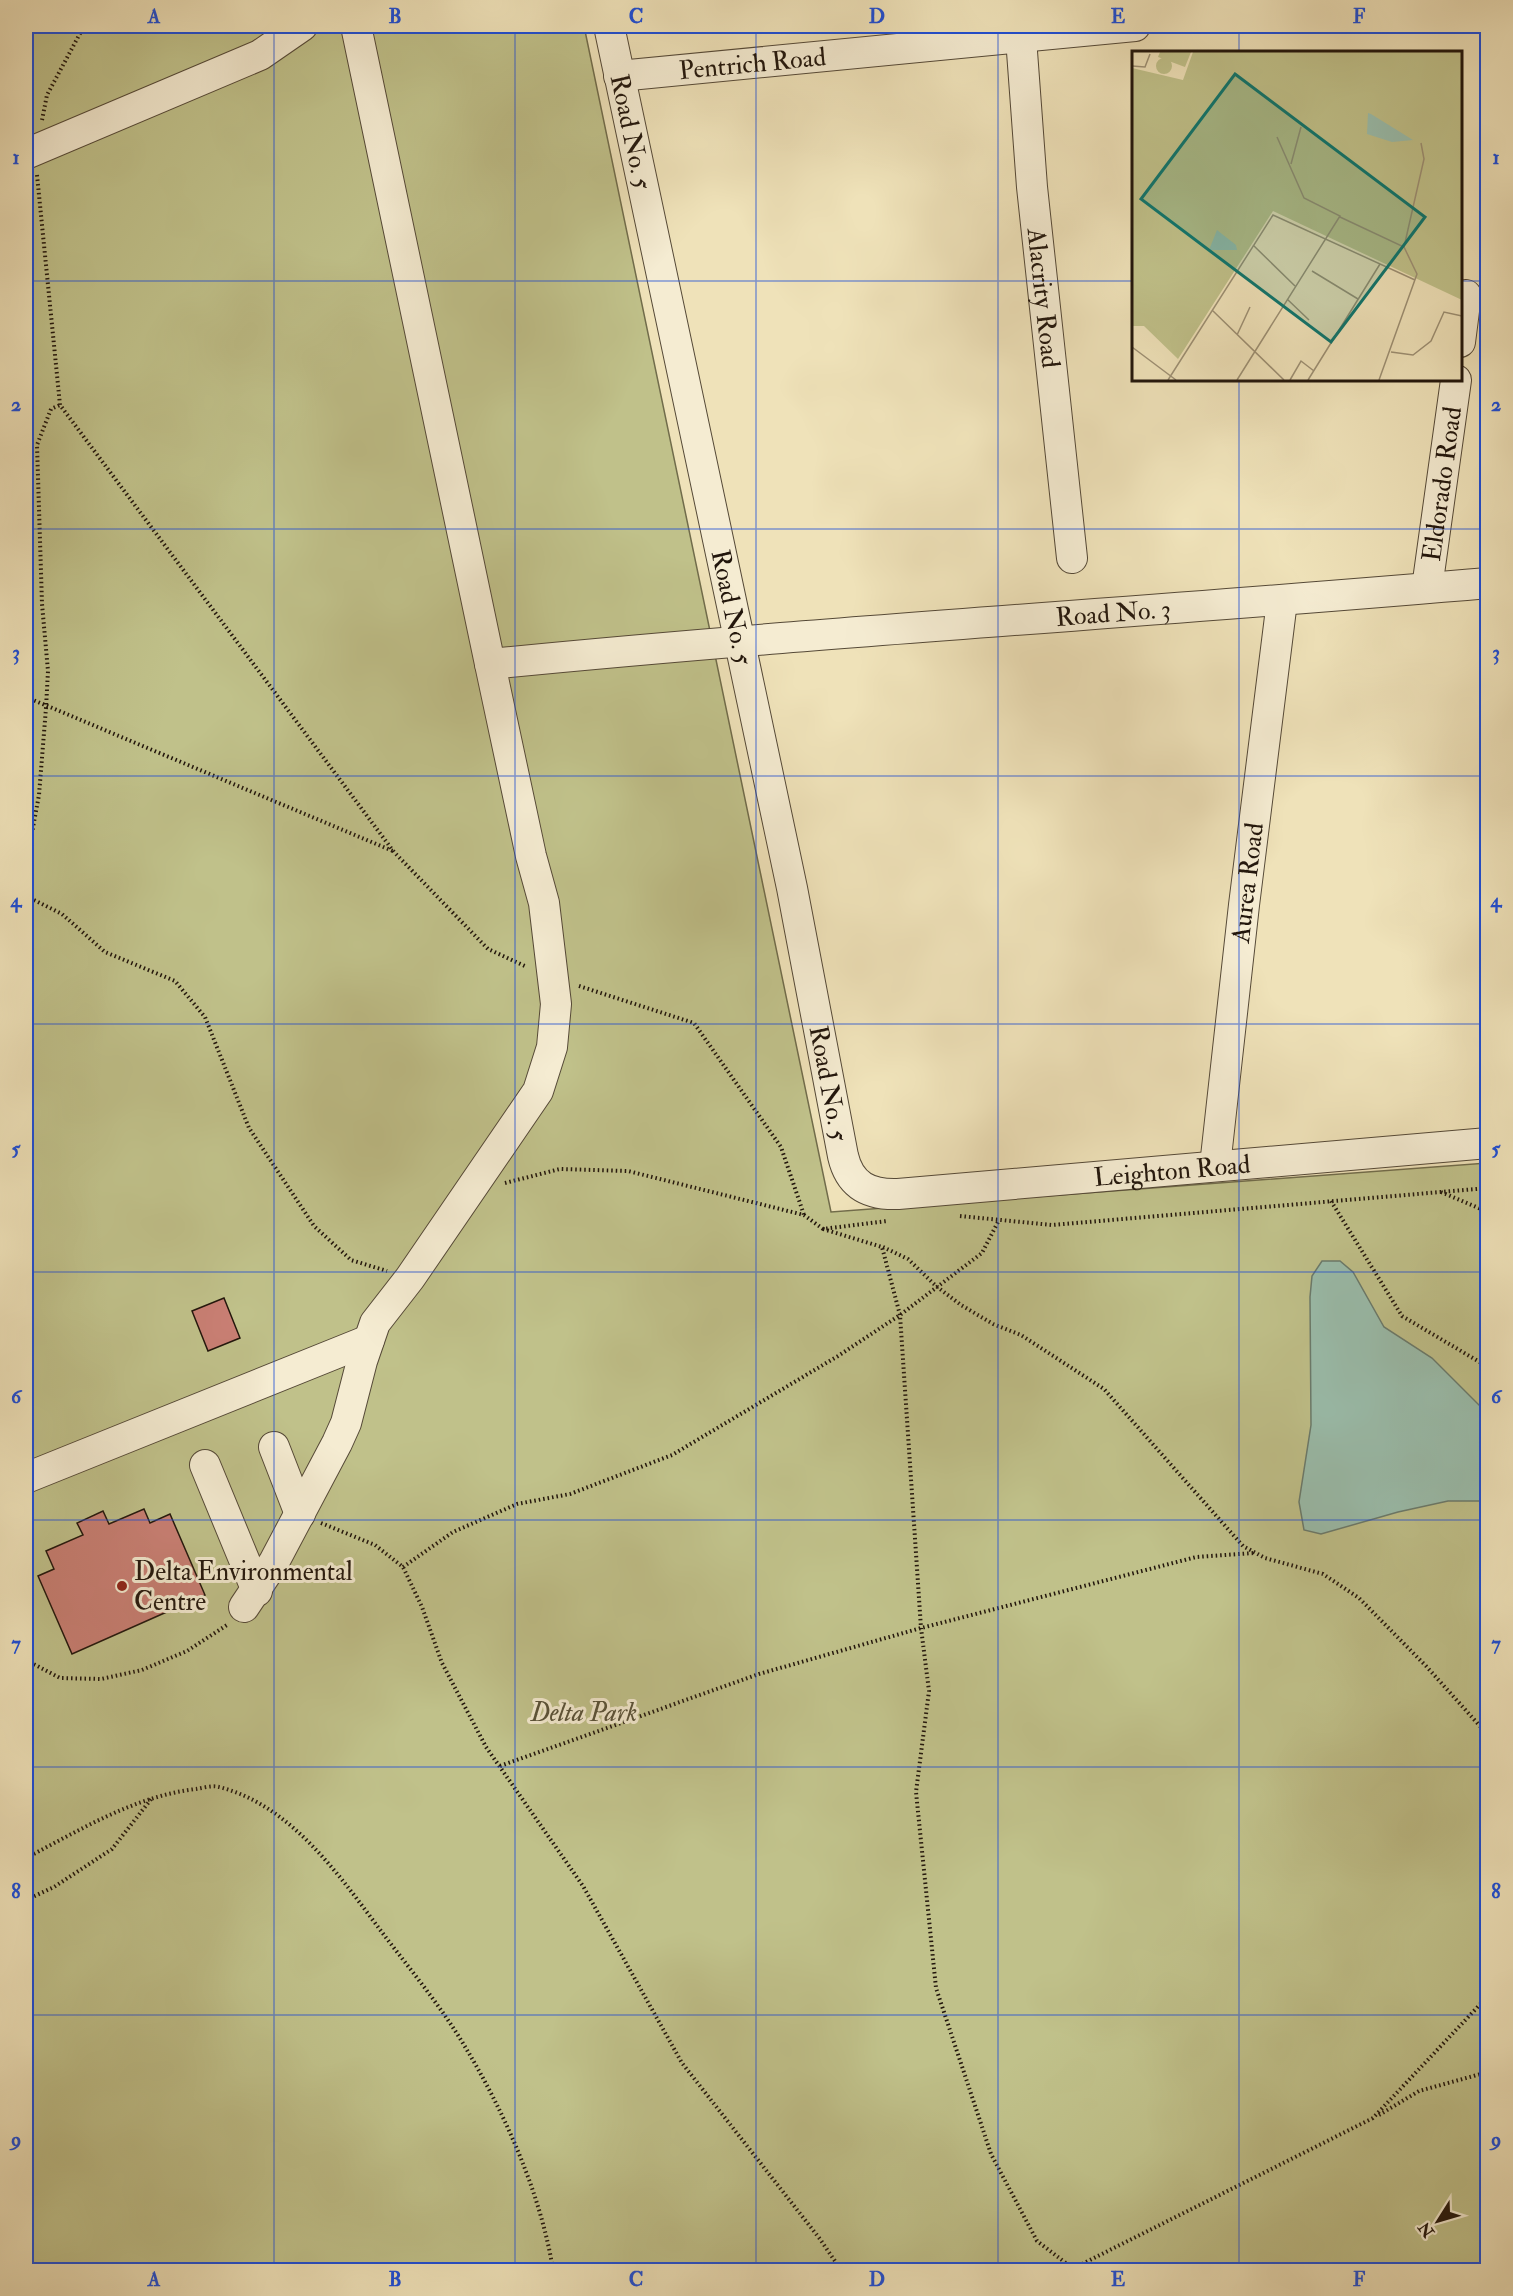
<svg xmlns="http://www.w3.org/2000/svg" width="1513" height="2296" viewBox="0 0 1513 2296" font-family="'IM FELL Double Pica',serif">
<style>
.green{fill:#c0c18a;stroke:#716c4b;stroke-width:1.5}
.water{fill:#9abead;stroke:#6a7b6d;stroke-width:1.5}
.building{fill:#c97f74;stroke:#22160c;stroke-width:1.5}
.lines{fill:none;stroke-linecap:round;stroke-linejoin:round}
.minor-casing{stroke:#554937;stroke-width:32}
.path{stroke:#22160c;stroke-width:4;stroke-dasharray:1.5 3;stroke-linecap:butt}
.minor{stroke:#f5ecd2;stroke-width:30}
.grid{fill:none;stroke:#1d4ed8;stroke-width:1.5;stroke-opacity:0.55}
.poi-dot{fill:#8f2418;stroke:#f5ecd2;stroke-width:2}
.labels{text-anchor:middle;stroke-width:6;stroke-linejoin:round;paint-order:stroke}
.street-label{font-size:26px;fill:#22160c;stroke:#f5ecd2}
.poi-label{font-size:26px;fill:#22160c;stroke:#f5ecd2;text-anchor:start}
.park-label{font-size:26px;font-style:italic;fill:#595238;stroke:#f5ecd2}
.inset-road{fill:none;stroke:#9d9074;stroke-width:1.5}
.view{fill:#0f766e;fill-opacity:0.15;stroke:#0f766e;stroke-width:3}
.inset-edge{fill:none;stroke:#22160c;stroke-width:3}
.neatline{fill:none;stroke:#1d4ed8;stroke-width:2}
.grid-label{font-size:20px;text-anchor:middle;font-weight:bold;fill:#1d4ed8}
</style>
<rect width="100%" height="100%" fill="#efe2b9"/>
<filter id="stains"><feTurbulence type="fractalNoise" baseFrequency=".00333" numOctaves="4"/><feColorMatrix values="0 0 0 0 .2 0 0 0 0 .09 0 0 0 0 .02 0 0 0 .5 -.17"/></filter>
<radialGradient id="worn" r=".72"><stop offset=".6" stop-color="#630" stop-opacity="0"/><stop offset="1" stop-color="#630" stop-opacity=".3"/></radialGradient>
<path class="green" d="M26 26H584L831 1212 1487 1163V2270H26Z"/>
<path class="water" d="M1322 1261H1340L1353 1272 1384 1327 1432 1358 1487 1413V1501H1448L1398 1512 1321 1534 1304 1530 1299 1502 1311 1425 1310 1297 1312 1276Z"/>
<path class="building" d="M224 1298 240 1338 208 1351 192 1311Z
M144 1509 150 1523 170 1514 205 1595 72 1654 38 1576 54 1569 46 1551 83 1535 77 1523 103 1511 109 1524Z"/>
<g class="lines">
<defs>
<g id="minor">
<path d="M356 26 490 664"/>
<path id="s1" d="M609 26 792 888 843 1156C850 1186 870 1195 898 1194L1488 1143"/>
<path id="s2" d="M1021 38 1032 187 1072 558"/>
<path id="s3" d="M619 76 1135 26"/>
<path d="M26 154 260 55 302 26"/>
<path d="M1460 342 1466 295"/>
<path id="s4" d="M1427 588 1456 380"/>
<path id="s5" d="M1215 1166 1244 905 1282 601"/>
<path d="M274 1447 300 1514"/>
<path d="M205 1465 257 1591"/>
<path d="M26 1478 369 1340"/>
<path id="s6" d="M244 1607 274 1562 337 1443 346 1423 362 1361 375 1323 410 1278 538 1091 552 1047 556 1004 544 903 531 856 490 664C822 631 1155 612 1488 583"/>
</g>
</defs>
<use href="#minor" class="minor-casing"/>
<path class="path" d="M42 120 47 95 84 26
M37 175 60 405 394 852 488 949 527 967
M26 697 393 851
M26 865 39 795 46 708 48 671 42 604 37 445 51 409 60 405
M26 896 62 914 105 952 175 981 205 1017 249 1128 314 1226 351 1260 387 1271
M579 986 694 1023 781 1147 804 1215
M505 1183 560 1169 628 1171 804 1215 823 1229 887 1221
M1441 1192 1488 1212
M1331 1201 1402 1316 1488 1367
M960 1216 1052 1225 1488 1188
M823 1229 882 1247 900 1315 921 1628 929 1691 916 1792 936 1988 991 2154 1037 2241 1075 2270
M883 1247 908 1259 936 1286 961 1305 993 1324 1021 1335 1104 1389 1243 1546 1265 1558 1323 1574 1359 1598 1426 1666 1488 1735
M321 1523 375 1545 403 1567 422 1607 442 1663 486 1747 583 1886 682 2063 820 2239 841 2270
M403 1567 453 1532 517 1504 570 1494 672 1455 838 1356 900 1315 982 1253 999 1220
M26 1660 60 1678 101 1679 142 1670 187 1651 227 1625
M500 1766 759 1674 921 1628 1196 1557 1254 1553
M26 1858C80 1830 135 1796 196 1789 203 1788 212 1785 219 1787 291 1805 339 1875 381 1931 409 1968 440 2005 464 2045 504 2111 541 2194 553 2270
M26 1900 54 1887 112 1849 152 1798
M1379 2115 1419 2091 1488 2072
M1070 2270 1373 2118 1488 1996"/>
<use href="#minor" class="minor"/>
</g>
<path class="grid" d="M274 26V2270M515 26V2270M756 26V2270M998 26V2270M1239 26V52M26 281H1134M1460 281H1488M1239 380V2270M26 529H1488M26 776H1488M26 1024H1488M26 1272H1488M26 1520H1488M26 1767H1488M26 2015H1488"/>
<circle class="poi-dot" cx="122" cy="1586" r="6"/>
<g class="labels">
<g class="street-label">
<text dy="9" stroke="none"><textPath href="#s3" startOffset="134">Pentrich Road</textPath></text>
<text dy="9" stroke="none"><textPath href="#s1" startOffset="108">Road No. 5</textPath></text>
<text dy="9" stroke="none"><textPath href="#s2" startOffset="261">Alacrity Road</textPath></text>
<text dy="9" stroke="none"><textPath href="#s4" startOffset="105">Eldorado Road</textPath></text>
<text dy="9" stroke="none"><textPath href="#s1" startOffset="594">Road No. 5</textPath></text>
<text dy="9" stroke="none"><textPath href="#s6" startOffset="1660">Road No. 3</textPath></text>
<text dy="9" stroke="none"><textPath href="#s5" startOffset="285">Aurea Road</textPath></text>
<text dy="9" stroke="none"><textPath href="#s1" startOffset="1080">Road No. 5</textPath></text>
<text dy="9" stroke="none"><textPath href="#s1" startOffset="1503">Leighton Road</textPath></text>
</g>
<g class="poi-label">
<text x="134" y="1580">Delta Environmental<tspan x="134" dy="30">Centre</tspan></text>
</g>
<g class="park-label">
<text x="584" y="1721">Delta Park</text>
</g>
</g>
<g transform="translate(1132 51)">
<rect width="330" height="330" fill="#efe2b9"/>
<path d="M28 1H59L53 16 26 6ZM61 1H330V249L141 160 46 308 12 275H0V17L51 29ZM24 15a8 8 0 1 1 16 0a8 8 0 1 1-16 0Z" fill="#c0c18a"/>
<path d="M236 62 239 63 281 89 260 91 235 83ZM85 179 104 194 105 199H77Z" fill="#9abead"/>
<path class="inset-road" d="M0 15 13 16 18 3M159 113 169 76M208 166 272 196 285 223 247 329M121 194 163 235M272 196 292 108 289 92M180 220 226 248M155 248 177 269M80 259 152 329M105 284 118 256M0 296 44 329M259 301 281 304 299 290 312 261 330 265M36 329 141 164 283 229M105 329 208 165 172 147 145 86M158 329 169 310 182 320M176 329 248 213"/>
<path class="view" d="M103 23 293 166 199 291 9 148Z"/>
<rect width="330" height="330" class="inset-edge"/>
</g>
<rect width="1513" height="2296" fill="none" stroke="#efe2b9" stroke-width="66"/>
<g transform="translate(1438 2221) rotate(233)" stroke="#f5ecd2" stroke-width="4.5" paint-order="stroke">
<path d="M0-4.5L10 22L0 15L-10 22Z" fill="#22160c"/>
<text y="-9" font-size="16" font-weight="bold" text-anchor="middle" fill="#22160c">N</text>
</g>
<rect x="33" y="33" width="1447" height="2230" class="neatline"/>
<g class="grid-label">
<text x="154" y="23">A</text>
<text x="395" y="23">B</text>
<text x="636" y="23">C</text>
<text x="877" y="23">D</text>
<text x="1118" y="23">E</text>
<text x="1359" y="23">F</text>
<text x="16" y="164">1</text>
<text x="1496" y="164">1</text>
<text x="16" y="411">2</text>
<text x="1496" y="411">2</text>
<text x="16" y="659">3</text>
<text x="1496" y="659">3</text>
<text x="16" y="907">4</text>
<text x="1496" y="907">4</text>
<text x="16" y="1155">5</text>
<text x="1496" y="1155">5</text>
<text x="16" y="1403">6</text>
<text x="1496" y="1403">6</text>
<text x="16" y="1650">7</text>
<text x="1496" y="1650">7</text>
<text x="16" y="1898">8</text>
<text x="1496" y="1898">8</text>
<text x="16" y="2146">9</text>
<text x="1496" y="2146">9</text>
<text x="154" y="2286">A</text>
<text x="395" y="2286">B</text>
<text x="636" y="2286">C</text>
<text x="877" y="2286">D</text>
<text x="1118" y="2286">E</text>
<text x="1359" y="2286">F</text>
</g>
<rect width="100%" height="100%" filter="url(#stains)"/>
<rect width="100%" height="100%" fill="url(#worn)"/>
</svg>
